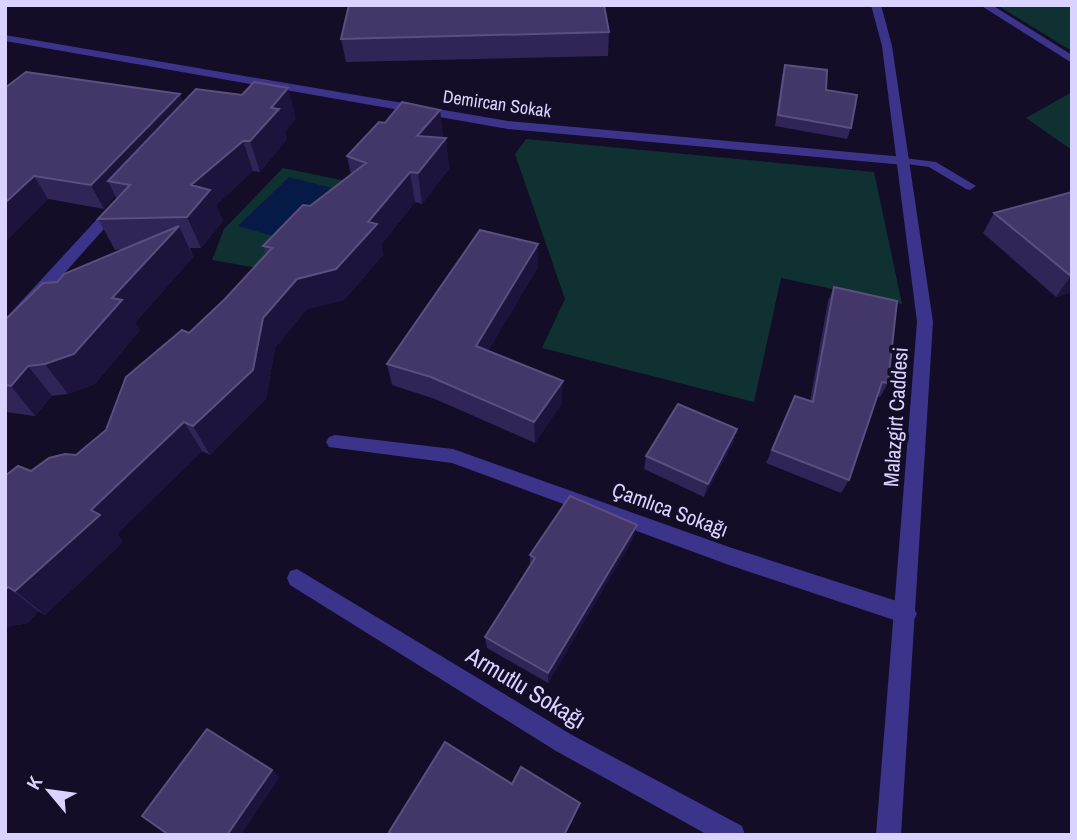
<svg xmlns="http://www.w3.org/2000/svg" width="1077" height="840" viewBox="0 0 1077 840" font-family="'Archivo Narrow',sans-serif">
<style>
.green{fill:#103132}
.water{fill:#061a48}
.lines{fill:none;stroke-linecap:round;stroke-linejoin:round}
.service{fill:#3c348a;fill-rule:evenodd}
.minor{fill:#3c348a;fill-rule:evenodd}
.tertiary{fill:#3c348a;fill-rule:evenodd}
.wall{fill:#312457}
.shaded-wall{fill:#1d133c}
.building{fill:#433769;stroke:#5b4f80;stroke-width:2}
.labels{text-anchor:middle;stroke-width:7;stroke-linejoin:round;paint-order:stroke}
.far-street-label{font-size:18px;fill:#dad3ff;stroke:#130d27}
.street-label{font-size:21px;fill:#dad3ff;stroke:#130d27}
.near-street-label{font-size:24px;fill:#dad3ff;stroke:#130d27}
</style>
<rect width="100%" height="100%" fill="#130d27"/>
<path class="green" d="M997 5H1072V51Z
M1072 92V150L1026 118Z
M526 139 874 172 902 304 781 278 754 402 542 348 565 299 515 154Z
M283 168 346 181 263 269 212 260 224 229Z"/>
<path class="water" d="M289 177 332 188 283 239 238 226Z"/>
<g class="lines">
<path class="service" d="M904 158 936 162 976 186 970 190 966 189 929 167 900 163 898 161Z"/>
<path class="minor" d="M980 5H992L1072 55V63Z
M5 35 508 121 904 157 910 161 904 165 508 129 5 41Z
M115 204 122 208 120 211 11 333 5 335V319L110 205Z
M335 435 453 449 729 547 906 604 913 607 917 614 913 621 906 624 729 565 452 463 329 447 326 442 329 437Z
M297 569 572 735 742 826 745 835H708L556 751 290 585 287 578 290 571Z"/>
<path class="tertiary" d="M871 5H881L892 46 933 322 901 835H876L917 322 882 46Z"/>
</g>
<path class="wall" d="M609 32 608 56 346 62 341 39Z
M785 65 826 90 851 128 847 139 775 126 782 76Z
M5 88 183 102 296 118 285 132 287 139 260 172 253 171 216 205 223 221 201 248H190L193 257 135 323 140 330 95 384 68 394 52 396 35 416 5 412V320L57 282 123 249 115 250 98 219 117 199 115 196 104 209 48 199 5 242Z
M443 138H446L449 169 422 204 415 202 381 245 383 255 344 300 307 309 275 348 266 399 210 455 202 451 117 534 123 542 45 615 38 611 28 623 5 627 7 475 31 471 76 455 106 430 189 333 225 299 266 255 263 246 310 206 351 175 347 156Z
M1072 192V292L1056 297 983 233 994 213Z
M538 244V267L488 351 562 403 535 443 435 399 392 385 387 364Z
M834 287 888 383 880 397 877 396 849 480 841 493 766 463 795 396 810 401 828 301Z
M737 429 733 443 704 497 644 469 646 456Z
M634 537 548 683 487 648 485 637 530 566V555Z"/>
<path class="shaded-wall" d="M288 88 296 118 285 132 287 139 260 172 250 141 271 108Z
M180 94 189 116 108 181 115 196 104 209 91 185Z
M440 110 444 140 417 136Z
M446 138 449 169 422 204 418 173Z
M243 141 253 171 216 205 223 221 201 248 187 217 191 185Z
M410 172 415 202 381 245 383 255 344 300 307 309 275 348 266 399 210 455 193 426 263 318 297 279 368 222Z
M34 176 48 199 5 242V203Z
M179 226 193 257 135 323 140 330 95 384 68 394 45 364 112 298Z
M538 244V267L478 368 476 346Z
M1071 276H1072V292L1056 297Z
M28 366 52 396 35 416 11 386Z
M563 381 562 403 535 443 534 422Z
M184 422 202 451 117 534 123 542 45 615 15 591 91 510Z
M737 429 733 443 704 497 708 484Z
M637 525 634 537 548 683V673Z
M8 587 38 611 28 623 5 627V590Z
M272 770 280 777 241 835H227Z
M580 803 578 809 566 835H564Z"/>
<path class="building" d="M349 5H604L609 32 341 39Z
M785 65 827 70 826 90 857 95 851 128 778 115Z
M26 72 180 94 91 185 34 176 5 203V88Z
M254 82 288 88 271 108 279 109 250 141H243L191 185 210 190 187 217 98 219 130 185 108 181 196 89 242 95Z
M402 102 440 110 417 136 446 138 418 173 410 172 368 222 377 224 336 269 297 279 263 318 253 370 193 426 184 422 91 510 100 515 15 591 8 587 5 590V476L18 466 31 471 49 458 65 454 76 455 106 430 126 377 182 330 189 333 225 299 272 248 263 246 303 205 310 206 366 163 347 156 379 122 385 123Z
M1072 192V276H1071L994 213Z
M179 226 112 298 122 300 74 354 45 364 28 366 11 386 5 385V320L43 283 57 282 64 274Z
M480 230 538 244 476 346 563 381 534 422 431 377 387 364Z
M834 287 897 301 888 383 882 382 849 480 772 450 795 396 813 402Z
M678 404 737 429 708 484 646 456Z
M570 496 637 525 548 673 485 637 535 558 530 555Z
M207 729 272 770 227 835H169L142 816Z
M445 742 512 784 521 767 580 803 564 835H393L389 832Z"/>
<g class="labels">
<g class="far-street-label">
<text transform="translate(497 104) rotate(8)" y="6">Demircan Sokak</text>
</g>
<g class="street-label">
<text transform="translate(896 417) rotate(-86)" y="7">Malazgirt Caddesi</text>
<text transform="translate(670 510) rotate(20)" y="7">Çamlıca Sokağı</text>
</g>
<g class="near-street-label">
<text transform="translate(526 688) rotate(31)" y="8">Armutlu Sokağı</text>
</g>
</g>
<rect width="1077" height="840" fill="none" stroke="#dad3ff" stroke-width="14"/>
<g transform="translate(49 791) rotate(299)" stroke="#130d27" stroke-width="5" paint-order="stroke">
<path d="M0-5L12 26L0 18L-12 26Z" fill="#dad3ff"/>
<text y="-10" font-size="19" font-weight="bold" text-anchor="middle" fill="#dad3ff">K</text>
</g>
</svg>
